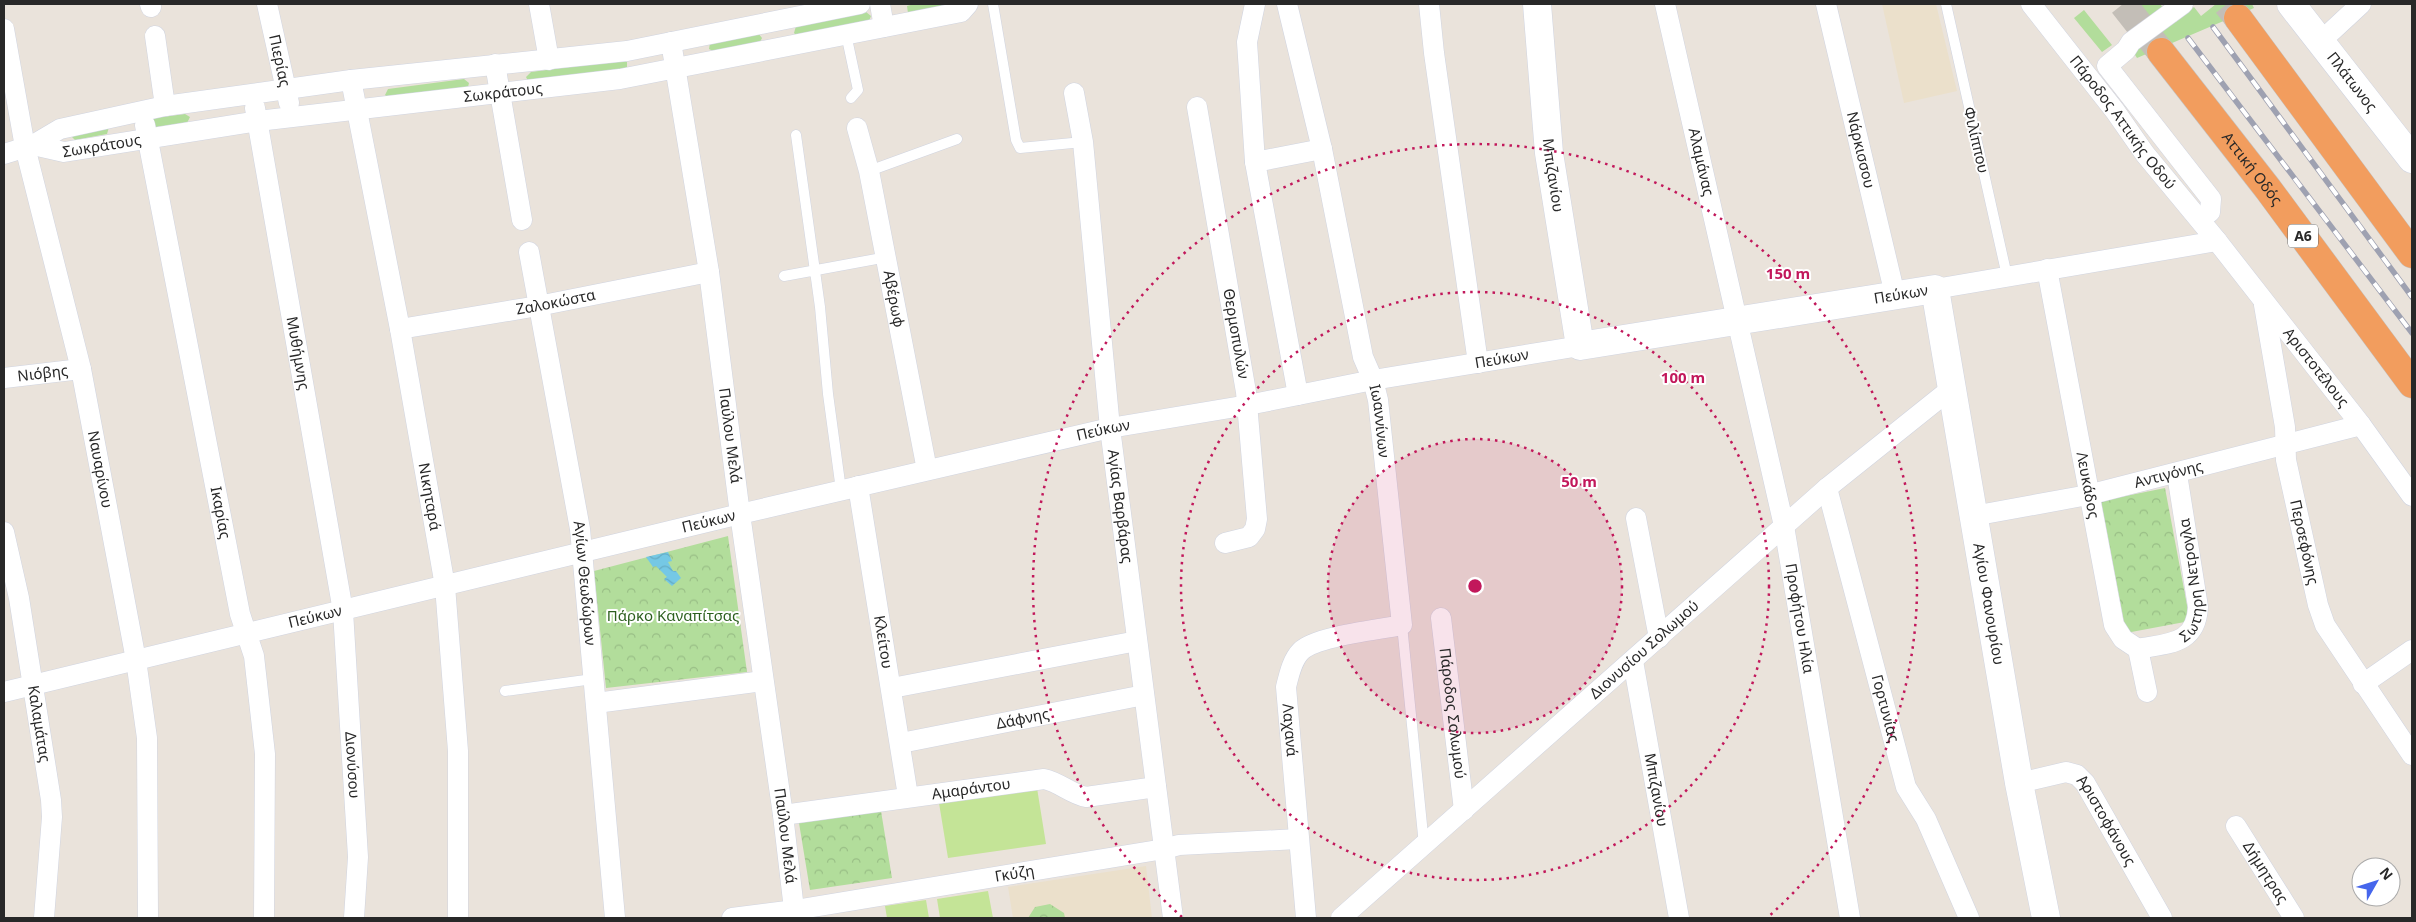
<svg xmlns="http://www.w3.org/2000/svg" width="2416" height="922" viewBox="0 0 2416 922" font-family="'Noto Sans',sans-serif">
<style>
.education{fill:#ebe0cb}
.grass{fill:#b2dd9b}
.park{fill:url(#park-crowns)}
.pitch{fill:#c4e497}
.water{fill:url(#water-waves)}
.lines{fill:none;stroke-linecap:round;stroke-linejoin:round}
.highway-tunnel{stroke:#c3beb7;stroke-width:28;stroke-dasharray:28 14;stroke-linecap:butt}
.lane-casing{stroke:#d0d4e0;stroke-width:11}
.street-casing{stroke:#d0d4e0;stroke-width:21}
.secondary-casing{stroke:#d0d4e0;stroke-width:29}
.highway-casing{stroke:#c3c3c3;stroke-width:29}
.lane{stroke:#fff;stroke-width:10}
.street{stroke:#fff;stroke-width:20}
.secondary{stroke:#fff;stroke-width:28}
.highway{stroke:#f29d5e;stroke-width:28}
.rail-casing{stroke:#9ea1b1;stroke-width:5.5}
.rail{stroke:#fff;stroke-width:4;stroke-dasharray:11;stroke-linecap:butt}
.ring{fill:none;stroke:#c2185b;stroke-width:2.5;stroke-dasharray:2.5 5}
.labels{text-anchor:middle;stroke-width:4;stroke-linejoin:round;paint-order:stroke}
.shield{fill:#fff;stroke:#686868;stroke-width:1}
.shield-label{font-size:14px;font-weight:bold;fill:#282828}
.street-label{font-size:15px;fill:#282828;stroke:#fff}
.park-label{font-size:15px;fill:#2c5f1e;stroke:#fff}
.centre{fill:#c2185b;stroke:#fff;stroke-width:2.5}
.ring-label{font-size:15px;text-anchor:middle;font-weight:bold;fill:#c2185b;stroke:#fff;stroke-width:4;stroke-linejoin:round;paint-order:stroke}
</style>
<defs>
<pattern id="park-crowns" width="20" height="18" patternUnits="userSpaceOnUse" patternTransform="scale(1.25)"><rect width="20" height="18" fill="#b2dd9b"/><path d="M2 6a3 3 0 1 1 6 0M12 15a3 3 0 1 1 6 0" fill="none" stroke="#99be86"/></pattern>
<pattern id="water-waves" width="16" height="10" patternUnits="userSpaceOnUse" patternTransform="scale(1.25)"><rect width="16" height="10" fill="#75c8e5"/><path d="M0 5q4-4 8 0t8 0" fill="none" stroke="#65acc4"/></pattern>
</defs>
<rect width="100%" height="100%" fill="#eae3db"/>
<path class="education" d="M1882 4H1936L1957 91 1904 103Z
M1146 866 1152 918H1013L1008 887Z"/>
<path class="grass" d="M914 4H959L908 13 907 6Z
M2134 4H2160L2164 9 2136 32 2121 14Z
M2216 4H2252L2254 8 2137 58 2132 50 2172 19 2176 22 2194 7 2201 16Z
M2084 10 2112 45 2102 52 2074 18Z
M866 12 871 16 869 21 796 35 794 33 796 26Z
M758 33 762 38 760 42 713 51 709 49 710 43Z
M623 60 627 62V68L528 81 526 77 531 72Z
M464 79 469 83 468 87 387 97 385 95 388 89Z
M185 114 190 117 187 123 156 127 152 120 154 118Z
M109 127 107 134 75 140 71 136Z"/>
<path class="park" d="M2165 488 2190 621 2126 633 2101 501Z
M728 536 747 672 606 688 594 571Z
M881 811 892 878 810 890 799 823Z
M1050 904 1064 913 1065 918H1028L1035 907Z"/>
<path class="pitch" d="M1037 788 1046 844 948 858 939 803Z
M988 891 993 918H940L937 899Z
M926 900 929 918H887L885 906Z"/>
<path class="water" d="M668 552 672 561 668 562 673 571H676L681 578 672 586 664 579 667 577 656 566 653 567 646 557Z"/>
<g class="lines">
<path class="highway-tunnel" d="M2123 4 2161 52
M2227 4 2238 18"/>
<defs>
<path id="lane" d="M993 4 1016 140 1020 148 1083 142
M1946 4 2007 276
M846 34 858 90 851 98
M796 135 820 307 828 394 841 490
M869 171 957 139
M784 276 887 257
M1402 625 1424 845
M505 691 593 679"/>
<g id="street">
<path d="M150 4 151 7"/>
<path id="s1" d="M267 4 289 103"/>
<path d="M539 4 549 60"/>
<path d="M880 4 884 27"/>
<path d="M1255 4 1247 42 1255 162 1298 395"/>
<path id="s2" d="M1287 4 1322 149 1363 357 1373 380 1378 400 1402 625C1379 630 1316 636 1301 651 1292 660 1289 675 1286 687L1306 918"/>
<path d="M1429 4 1434 53 1478 363"/>
<path id="s3" d="M1665 4 1784 526 1850 918"/>
<path id="s4" d="M1826 4 1895 295"/>
<path id="s5" d="M2031 4 2115 111 2145 154 2217 241 2361 425 2412 496"/>
<path d="M2183 4 2131 42 2126 50 2107 66 2211 199 2210 212 2200 220"/>
<path id="s6" d="M4 29 25 147 81 369 136 660 147 738 148 918"/>
<path d="M155 36 165 106"/>
<path id="s7" d="M671 42 709 272 740 514 783 815 795 918"/>
<path d="M2320 42 2361 4"/>
<path d="M495 64 522 220"/>
<path id="s8" d="M351 80 400 329 445 586 458 751V918"/>
<path id="s9" d="M1074 93 1083 142 1110 428 1173 918"/>
<path id="s10" d="M1197 107 1246 392 1257 519 1255 529 1249 537 1225 543"/>
<path id="s11" d="M255 108 343 611 358 857 354 918"/>
<path id="s12" d="M145 125 240 614 254 656 265 754 264 918"/>
<path id="s13" d="M857 128 869 171 927 470"/>
<path id="s14" d="M33 145 64 152 258 121 620 79 961 12 968 4"/>
<path d="M4 154 33 145 60 129 165 106 351 80 627 51 860 4"/>
<path d="M1255 162 1322 149"/>
<path id="s15" d="M529 252 580 529 615 918"/>
<path id="s16" d="M2047 269 2114 625 2123 639 2138 649 2147 692"/>
<path d="M1935 289 2217 241"/>
<path id="s17" d="M2264 305 2285 427 2286 460 2318 605 2325 625 2412 755"/>
<path id="s18" d="M400 329 538 306 709 272"/>
<path id="s19" d="M4 378 81 369"/>
<path id="s20" d="M858 486 908 796"/>
<path id="s21" d="M1827 488 1906 787 1926 819 1969 918"/>
<path id="s22" d="M1973 516 2088 495 2361 425"/>
<path d="M1636 518 1659 638"/>
<path id="s23" d="M4 532 19 598 51 800 52 817 44 918"/>
<path id="s24" d="M1441 618 1464 810"/>
<path id="s25" d="M2138 649C2168 643 2196 645 2198 607L2177 474"/>
<path id="s26" d="M1633 661 1679 918"/>
<path d="M2363 684 2412 650"/>
<path d="M892 688 1137 641"/>
<path id="s27" d="M4 692 740 514 1110 428 1248 405 1373 380 1580 346"/>
<path d="M596 703 763 681"/>
<path id="s28" d="M901 743 1144 695"/>
<path id="s29" d="M2019 783 2066 772 2077 775 2085 783 2162 918"/>
<path id="s30" d="M783 815 1044 779C1059 782 1071 794 1086 797L1156 787"/>
<path id="s31" d="M2236 826 2294 918"/>
<path id="s32" d="M732 918 795 910 1164 849 1179 845 1298 839"/>
<path id="s33" d="M1341 918 1827 488 1952 388"/>
</g>
<g id="secondary">
<path id="s34" d="M1537 4 1549 153 1580 346 1935 289 2019 783 2046 918"/>
<path id="s35" d="M2291 4 2412 159"/>
</g>
<g id="highway">
<path d="M2238 18 2412 254"/>
<path id="s36" d="M2161 52 2268 189 2412 384"/>
</g>
</defs>
<use href="#lane" class="lane-casing"/>
<use href="#street" class="street-casing"/>
<use href="#secondary" class="secondary-casing"/>
<use href="#highway" class="highway-casing"/>
<use href="#lane" class="lane"/>
<use href="#street" class="street"/>
<use href="#secondary" class="secondary"/>
<use href="#highway" class="highway"/>
<defs>
<path id="rail" d="M2213 27 2412 297
M2188 38 2412 333"/>
</defs>
<use href="#rail" class="rail-casing"/>
<use href="#rail" class="rail"/>
</g>
<circle cx="1475" cy="586" r="147" fill="#c2185b" fill-opacity=".12"/>
<g class="ring">
<circle cx="1475" cy="586" r="147"/>
<circle cx="1475" cy="586" r="294"/>
<path d="M1182 917A442 442 0 1 1 1768 917"/>
</g>
<g class="labels">
<rect class="shield" x="2288" y="224.5" width="30" height="23" rx="4"/>
<g class="shield-label">
<text x="2303" y="241">Α6</text>
</g>
<g class="street-label">
<text dy="5" stroke="none"><textPath href="#s1" startOffset="58">Πιερίας</textPath></text>
<text dy="5" stroke="none"><textPath href="#s35" startOffset="99">Πλάτωνος</textPath></text>
<text dy="5" stroke="none"><textPath href="#s14" startOffset="475">Σωκράτους</textPath></text>
<text dy="5" stroke="none"><textPath href="#s5" startOffset="150">Πάροδος Αττικής Οδού</textPath></text>
<text transform="translate(1976 140) rotate(77)" y="5">Φιλίππου</text>
<text dy="5" stroke="none"><textPath href="#s14" startOffset="70">Σωκράτους</textPath></text>
<text dy="5" stroke="none"><textPath href="#s4" startOffset="150">Νάρκισσου</textPath></text>
<text dy="5" stroke="none"><textPath href="#s3" startOffset="162">Αλαμάνας</textPath></text>
<text dy="5" stroke="none"><textPath href="#s36" startOffset="148">Αττική Οδός</textPath></text>
<text dy="5" stroke="none"><textPath href="#s34" startOffset="172">Μπιζανίου</textPath></text>
<text dy="5" stroke="none"><textPath href="#s34" startOffset="670">Πεύκων</textPath></text>
<text dy="5" stroke="none"><textPath href="#s13" startOffset="175">Αβέρωφ</textPath></text>
<text dy="5" stroke="none"><textPath href="#s18" startOffset="158">Ζαλοκώστα</textPath></text>
<text dy="5" stroke="none"><textPath href="#s10" startOffset="230">Θερμοπυλών</textPath></text>
<text dy="5" stroke="none"><textPath href="#s11" startOffset="249">Μυθήμνης</textPath></text>
<text dy="5" stroke="none"><textPath href="#s27" startOffset="1535">Πεύκων</textPath></text>
<text dy="5" stroke="none"><textPath href="#s5" startOffset="462">Αριστοτέλους</textPath></text>
<text dy="5" stroke="none"><textPath href="#s19" startOffset="39">Νιόβης</textPath></text>
<text dy="5" stroke="none"><textPath href="#s2" startOffset="428">Ιωαννίνων</textPath></text>
<text dy="5" stroke="none"><textPath href="#s27" startOffset="1130">Πεύκων</textPath></text>
<text dy="5" stroke="none"><textPath href="#s7" startOffset="398">Παύλου Μελά</textPath></text>
<text dy="5" stroke="none"><textPath href="#s6" startOffset="451">Ναυαρίνου</textPath></text>
<text dy="5" stroke="none"><textPath href="#s22" startOffset="200">Αντιγόνης</textPath></text>
<text dy="5" stroke="none"><textPath href="#s16" startOffset="220">Λευκάδος</textPath></text>
<text dy="5" stroke="none"><textPath href="#s8" startOffset="424">Νικηταρά</textPath></text>
<text dy="5" stroke="none"><textPath href="#s9" startOffset="416">Αγίας Βαρβάρας</textPath></text>
<text dy="5" stroke="none"><textPath href="#s12" startOffset="395">Ικαρίας</textPath></text>
<text dy="5" stroke="none"><textPath href="#s27" startOffset="725">Πεύκων</textPath></text>
<text dy="5" stroke="none"><textPath href="#s17" startOffset="241">Περσεφόνης</textPath></text>
<text dy="5" stroke="none"><textPath href="#s25" startOffset="108">Σωτηρη Νετρογλα</textPath></text>
<text dy="5" stroke="none"><textPath href="#s15" startOffset="336">Αγίων Θεωδώρων</textPath></text>
<text dy="5" stroke="none"><textPath href="#s34" startOffset="1024">Αγίου Φανουρίου</textPath></text>
<text dy="5" stroke="none"><textPath href="#s27" startOffset="320">Πεύκων</textPath></text>
<text dy="5" stroke="none"><textPath href="#s3" startOffset="629">Προφήτου Ηλία</textPath></text>
<text dy="5" stroke="none"><textPath href="#s20" startOffset="158">Κλείτου</textPath></text>
<text dy="5" stroke="none"><textPath href="#s33" startOffset="405">Διονυσίου Σολωμού</textPath></text>
<text dy="5" stroke="none"><textPath href="#s21" startOffset="228">Γορτυνίας</textPath></text>
<text dy="5" stroke="none"><textPath href="#s24" startOffset="96">Πάροδος Σολωμού</textPath></text>
<text dy="5" stroke="none"><textPath href="#s28" startOffset="124">Δάφνης</textPath></text>
<text dy="5" stroke="none"><textPath href="#s23" startOffset="195">Καλαμάτας</textPath></text>
<text dy="5" stroke="none"><textPath href="#s2" startOffset="821">Λαχανά</textPath></text>
<text dy="5" stroke="none"><textPath href="#s11" startOffset="665">Διονύσου</textPath></text>
<text dy="5" stroke="none"><textPath href="#s30" startOffset="190">Αμαράντου</textPath></text>
<text dy="5" stroke="none"><textPath href="#s26" startOffset="131">Μπιζανίου</textPath></text>
<text dy="5" stroke="none"><textPath href="#s29" startOffset="114">Αριστοφάνους</textPath></text>
<text dy="5" stroke="none"><textPath href="#s7" startOffset="802">Παύλου Μελά</textPath></text>
<text dy="5" stroke="none"><textPath href="#s31" startOffset="55">Δήμητρας</textPath></text>
<text dy="5" stroke="none"><textPath href="#s32" startOffset="286">Γκύζη</textPath></text>
</g>
<g class="park-label">
<text x="673" y="621">Πάρκο Καναπίτσας</text>
</g>
</g>
<circle cx="1475" cy="586" r="8" class="centre"/>
<g class="ring-label">
<text x="1788" y="279">150 m</text>
<text x="1683" y="383">100 m</text>
<text x="1579" y="487">50 m</text>
</g>
<rect width="2416" height="922" fill="none" stroke="#282828" stroke-width="10"/>
<g transform="translate(2376 882) rotate(51)"><circle r="24" fill="#ffffff" stroke="#a9a9a9"/>
<path d="M0-4L9 19L0 12L-9 19Z" fill="#4666ec"/>
<text y="-8" font-size="14" font-weight="bold" text-anchor="middle" fill="#282828">N</text>
</g>
</svg>
